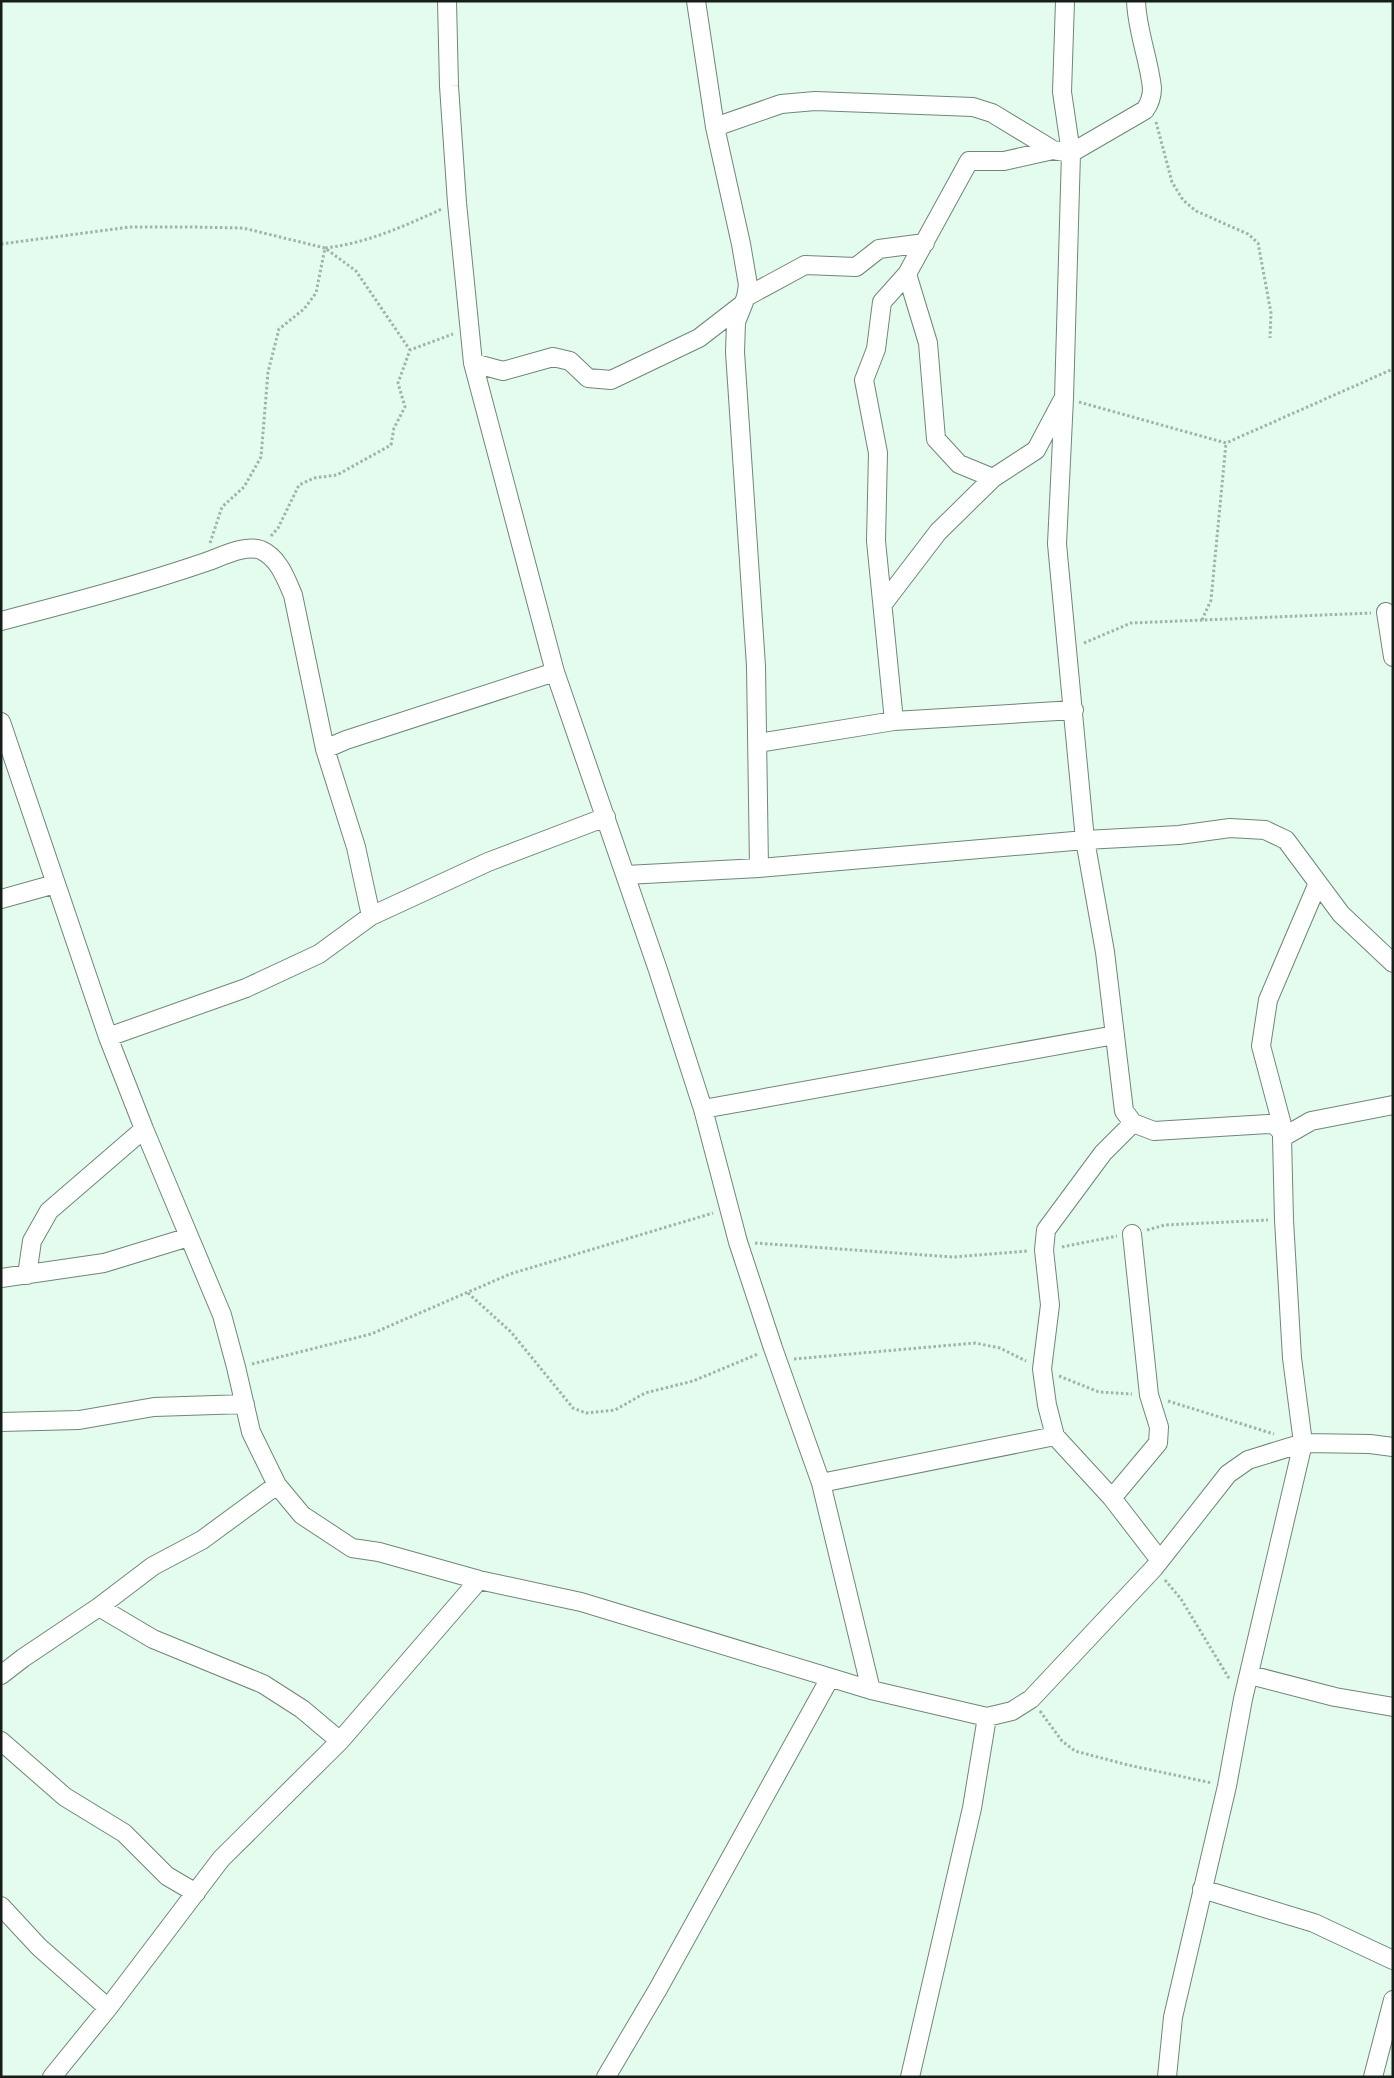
<svg xmlns="http://www.w3.org/2000/svg" width="1394" height="2078" viewBox="0 0 1394 2078" font-family="Commissioner,sans-serif">
<style>
.lines{fill:none;stroke-linecap:round;stroke-linejoin:round}
.street-casing{stroke:#708678;stroke-width:20}
.path{stroke:#a0b3a8;stroke-width:3;stroke-dasharray:2.5 2.5;stroke-linecap:butt}
.street{stroke:#fff;stroke-width:18}
</style>
<rect width="100%" height="100%" fill="#e3fced"/>
<g class="lines">
<defs>
<path id="street" d="M447 1 449 86 457 203 473 363 555 672 658 970 703 1109 738 1242 773 1348 821 1483 871 1690
M696 1 715 127 741 244 748 285 746 297 736 322 735 352 756 666 759 868
M1065 1 1062 92 1071 153 1064 398 1057 544 1085 840 1105 952 1124 1111 1133 1123 1154 1131 1268 1124 1275 1125 1285 1136 1282 1137 1284 1220 1292 1358 1303 1443 1243 1699 1227 1786 1173 2017 1167 2077
M715 127 781 104 815 101 973 107 992 113 1053 150
M907 274 928 343 936 439 959 464 993 478
M746 297 805 265 856 267 879 249 925 243
M473 363 503 371 553 357 570 361 588 378 611 380 699 338 743 304
M883 604 938 532 993 478 1036 450 1062 401
M1386 612 1393 657
M1 621C70 603 139 585 206 562 221 557 245 544 261 550 279 558 286 579 293 595L325 749 356 847 371 916
M894 721 876 541 878 453 864 380 876 349 882 302 907 274 969 161H1004L1053 150 1071 153 1145 110C1150 103 1152 97 1152 88 1149 59 1137 31 1136 1
M1 722 108 1037 144 1129 222 1315 236 1367 251 1432 277 1485 302 1515 352 1548 379 1552 479 1580 581 1602 871 1690 987 1717 1012 1711 1031 1699 1154 1568 1228 1474 1248 1460 1303 1443 1370 1444 1393 1447
M758 743 894 721 1074 710
M325 749 346 740 555 672
M626 875 759 868 1085 840 1179 835 1230 828 1265 830 1286 840 1341 914 1393 963
M1318 883 1268 1000 1261 1046 1285 1136 1311 1121 1393 1105
M1 899 55 884
M108 1037 246 988 319 954 371 916 488 862 606 817
M703 1109 1115 1035
M1133 1123 1103 1153 1046 1230 1044 1250 1050 1305 1042 1369 1047 1405 1055 1436 1112 1498 1159 1559
M27 1275 32 1241 49 1211 144 1129
M1 1278 104 1263 189 1237
M1 1422 79 1420 154 1407 245 1404
M821 1483 1055 1436
M1112 1498 1158 1443 1159 1427 1149 1395 1132 1234
M99 1607 153 1639 263 1684 302 1709 340 1741
M1 1675 23 1658 99 1607 153 1566 202 1540 277 1485
M1250 1675 1335 1697 1393 1707
M1 1741 65 1797 124 1833 167 1876 196 1893
M1202 1889 1314 1923 1393 1960
M1 1906 39 1947 108 2008
M52 2077 108 2008 221 1859 340 1741 479 1580
M606 2077 658 1989 830 1678
M910 2077 972 1808 987 1717
M1373 2077 1393 2000"/>
</defs>
<use href="#street" class="street-casing"/>
<path class="path" d="M1156 122 1172 182 1183 200 1196 211 1248 234 1258 243 1271 313 1270 338
M1 244 130 227H191L243 228 325 248 356 271 410 350
M1079 402 1226 443 1393 369
M271 536 278 528 299 485 314 478 337 475 391 445 394 428 405 407 398 383 410 350 453 334
M210 543 222 507 244 487 261 457 268 372 279 329 304 309 316 293 325 248C368 243 404 226 442 209
M1202 620 1211 600 1226 443
M1084 643 1131 623 1371 613
M1147 1230 1165 1225 1268 1220
M755 1243 953 1257 1028 1251
M1062 1247 1117 1236
M468 1293 511 1332 573 1408 586 1413 615 1410 645 1393 693 1381 758 1354
M794 1359 975 1343 1000 1348 1026 1361
M252 1364 371 1334 510 1274 713 1213
M1059 1376 1099 1392 1132 1394
M1168 1401 1274 1434
M1165 1580 1181 1599 1230 1680
M1040 1711 1062 1741 1075 1751 1128 1765 1212 1783"/>
<use href="#street" class="street"/>
</g>
<rect width="1394" height="2078" fill="none" stroke="#151e19" stroke-width="5"/>
</svg>
